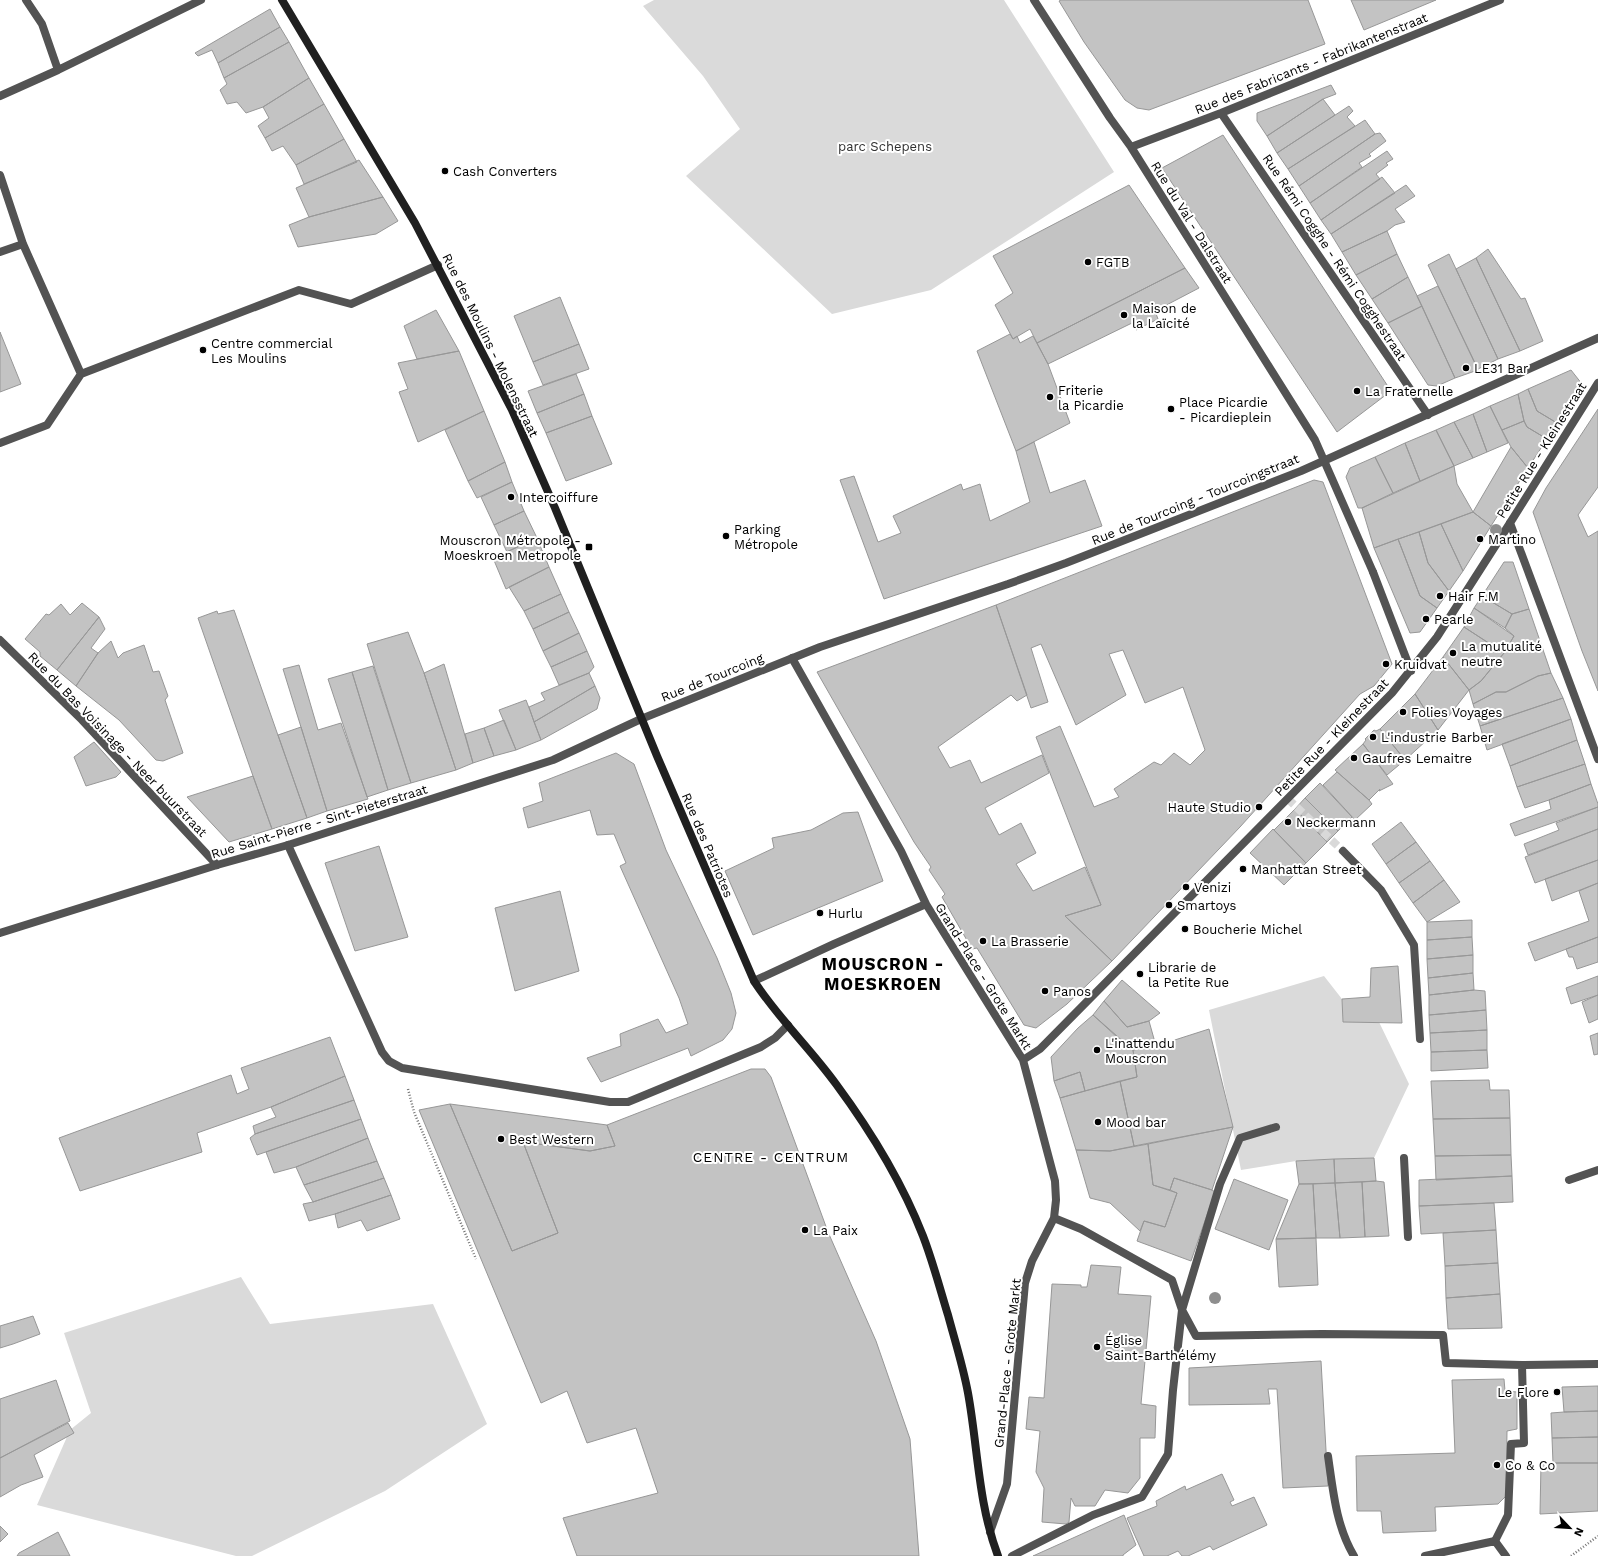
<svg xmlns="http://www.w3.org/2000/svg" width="1598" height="1556" viewBox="0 0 1598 1556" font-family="'Work Sans',sans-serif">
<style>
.green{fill:#dadada}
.building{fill:#c3c3c3;stroke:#979797}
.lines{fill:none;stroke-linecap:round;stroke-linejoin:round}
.pedestrian-tunnel{stroke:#d9d9d9;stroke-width:8;stroke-dasharray:8 4;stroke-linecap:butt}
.path{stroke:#757575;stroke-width:2.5;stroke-dasharray:1 2;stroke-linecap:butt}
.service{stroke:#535353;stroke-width:8}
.pedestrian{stroke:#535353;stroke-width:8}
.minor{stroke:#535353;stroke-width:8}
.tertiary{stroke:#535353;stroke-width:8}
.secondary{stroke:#202020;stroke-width:8}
.tree{fill:#8e8e8e}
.poi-dot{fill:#000;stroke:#fff;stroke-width:1.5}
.labels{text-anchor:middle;stroke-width:4;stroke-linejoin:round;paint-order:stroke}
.street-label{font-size:13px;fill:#000;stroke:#fff}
.park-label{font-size:13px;fill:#313131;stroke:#fff}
.poi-label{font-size:13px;fill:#000;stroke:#fff;text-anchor:start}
.neighbourhood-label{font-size:14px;letter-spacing:1px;fill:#000;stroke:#fff}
.district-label{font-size:17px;font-weight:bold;letter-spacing:1px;fill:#000;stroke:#fff}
</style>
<rect width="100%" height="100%" fill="#fff"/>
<path class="green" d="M654 0H1004L1114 172 931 290 832 314 686 176 740 129 703 76 643 6Z
M1324 976 1342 999 1343 1022H1379L1409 1084 1374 1158 1296 1161 1241 1170 1209 1010Z
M241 1277 270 1324 433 1304 487 1424 385 1491 252 1556H236L37 1505 70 1430 91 1413 64 1333Z"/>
<path class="building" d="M1061 0H1308L1325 44 1149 110 1137 108 1125 100 1084 42 1059 1Z
M1351 0H1436L1364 30Z
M270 9 280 27 218 63 212 50 198 56 195 53Z
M280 27 289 42 224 78 218 63Z
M289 42 309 78 263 107 246 113 237 102 227 104 220 90 227 84 224 78Z
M309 78 324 104 265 138 258 126 269 118 263 107Z
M1331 85 1336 94 1323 99 1267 136 1257 121V113Z
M1323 99 1335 115 1277 153 1267 136Z
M324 104 344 139 296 165 283 146 272 151 265 138Z
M1349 106 1353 111 1347 117 1355 126 1288 169 1277 153Z
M1365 120 1375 134 1299 186 1288 169Z
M1380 133 1386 141 1369 154 1371 156 1359 163 1362 167 1310 203 1299 186 1375 134Z
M1223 135 1391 391 1337 432 1162 168Z
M344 139 357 162 304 184 296 165Z
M1387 151 1393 159 1386 163 1388 165 1376 174 1380 179 1321 220 1310 203Z
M359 160 383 197 309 217 296 188Z
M1382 177 1395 193 1331 234 1321 220Z
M1129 185 1185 268 1037 343 1030 329 1013 339 995 305 1013 293 993 256Z
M1406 185 1415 196 1395 209 1405 222 1395 225 1387 231 1342 252 1331 234Z
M383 197 398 221 376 234 298 247 289 225 309 217Z
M1387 231 1397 254 1356 275 1342 252Z
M1488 249 1521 299 1525 298 1543 341 1520 351 1476 258Z
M1397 254 1408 277 1372 299 1356 275Z
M1449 254 1498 359 1478 369 1428 265Z
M1476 258 1520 351 1498 359 1456 269Z
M1185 268 1199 288 1155 311 1158 319 1136 330 1132 323 1048 364 1037 343Z
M1408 277 1422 306 1388 323 1372 299Z
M1438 286 1478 370 1455 378 1417 296Z
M560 297 579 344 533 362 514 316Z
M1422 306 1455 378 1437 386 1428 385 1388 323Z
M436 310 459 351 417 359 404 326Z
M0 332 21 384 0 392Z
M1010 334 1013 339 1017 336 1020 343 1033 336 1048 364 1070 423 1016 451 977 351Z
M579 344 589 369 543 385 533 362Z
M459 351 484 411 418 442 399 392 408 389 398 363Z
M1571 370 1582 384 1557 423 1537 411 1528 389Z
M576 374 584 394 537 413 528 391Z
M1528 389 1537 411 1557 423 1547 439 1527 427 1524 421 1518 394Z
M584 394 592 416 546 433 537 413Z
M1518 394 1524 421 1502 430 1490 406Z
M1490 406 1508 443 1487 452 1473 414Z
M1598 409V487L1578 515 1588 537 1598 531V691L1582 651 1533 512 1546 488Z
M484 411 505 462 468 481 445 430Z
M1473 414 1487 452 1473 458 1454 422Z
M592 416 612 464 566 481 546 433Z
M1524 421 1527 427 1547 439 1528 468 1511 447 1502 430Z
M1454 422 1473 458 1454 466 1436 430Z
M1436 430 1454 466 1420 481 1405 443Z
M1034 442 1050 493 1085 480 1102 526 884 599 840 480 854 476 878 542 901 533 893 516 961 484 963 490 980 484 990 521 1030 502 1016 451Z
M1405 443 1420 481 1393 493 1375 457Z
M1511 447 1528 468 1491 526 1473 512Z
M1375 457 1393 493 1362 508H1358L1346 477 1350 468Z
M505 462 512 482 477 498 468 481Z
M1454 466 1457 484 1473 512 1374 548 1362 508Z
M1314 480 1323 482 1392 664 1374 686 1360 694 1240 827 1112 961 1065 916 1101 905 1036 737 1060 726 1094 807 1119 797 1114 789 1154 762 1161 765 1174 753 1190 765 1205 750 1183 687 1145 703 1123 650 1109 654 1126 695 1076 725 1041 644 1031 648 1048 702 1031 708 996 605Z
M512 482 524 511 494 525 481 497Z
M524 511 537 538 507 552 494 525Z
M1473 512 1491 526 1463 571 1441 524Z
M1441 524 1463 571 1449 591 1428 563 1419 532Z
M1419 532 1428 563 1449 591 1437 608 1420 596 1398 539Z
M537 538 549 567 506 589 493 558Z
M1398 539 1420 596 1437 608 1420 632 1410 633 1374 548Z
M1504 562H1513L1529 609 1512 614 1482 596Z
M549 567 561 594 524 611 509 587Z
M561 594 569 612 533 629 524 611Z
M1482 596 1512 614 1505 628 1474 608Z
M82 603 99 617 57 670 40 656V652L25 639 46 614 49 615 61 604 70 615Z
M996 605 1027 695 1017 701 1011 695 938 747 950 768 970 760 981 783 1042 755 1049 773 985 808 999 835 1021 823 1036 853 1016 864 1033 891 1085 867 1101 905 1065 916 1112 961 1067 1004 1036 1028 1024 1025 977 948 972 949 942 897 945 894 929 870 931 867 914 842 817 672Z
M1474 608 1514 636 1504 653 1464 627Z
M1529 609 1551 673 1538 676 1506 692H1496L1473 704 1469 690 1481 681 1504 653 1514 636 1505 628 1512 614Z
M234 610 307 818 272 829 253 776 198 618 217 611 218 614Z
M569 612 579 633 543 651 533 629Z
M99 617 105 629 91 648 98 653 76 686 57 670Z
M1464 627 1504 653 1481 681 1469 690 1443 657Z
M408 632 424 673 456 770 411 783 367 644Z
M579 633 587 651 551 667 543 651Z
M111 641 118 658 123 653 144 645 153 672 159 671 168 696 165 700 183 753 163 761 156 760 119 720 76 686 98 653Z
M587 651 594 667 589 673 559 685 551 667Z
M1443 657 1469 690 1438 730 1415 694Z
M444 664 473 763 456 770 424 673Z
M299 665 318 730 341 723 368 799 327 811 283 669Z
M373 666 411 783 388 790 352 672Z
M352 672 388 790 367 797 328 679Z
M589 673 595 686 534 722 529 707 545 700 541 693Z
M1551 673 1563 698 1480 726 1473 704 1496 692H1506L1538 676Z
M595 686 600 698 597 709 541 740 534 722Z
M1415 694 1438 730 1405 760 1380 729Z
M1563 698 1571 719 1487 750 1480 726Z
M526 700 541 740 516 750 499 710Z
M1571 719 1577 740 1510 766 1502 744Z
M504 720 516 750 494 756 484 728Z
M301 727 327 811 307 818 278 735Z
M484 728 494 756 473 763 465 734Z
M1380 729 1405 760 1387 775 1363 744 1366 740 1365 739 1374 730 1376 731Z
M1577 740 1585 764 1517 787 1510 766Z
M94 742 121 772 116 777 86 786 74 757Z
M1363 744 1393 784 1379 791 1380 789 1369 800 1335 770Z
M616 753 634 764 666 850 717 958 731 993 736 1013 732 1029 723 1040 691 1056 688 1048 601 1082 587 1058 621 1046 620 1034 658 1019 666 1033 688 1024 679 998 620 866 626 863 614 834 597 835 590 810 528 828 523 808 543 801 539 783Z
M1585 764 1591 784 1549 800 1525 808 1517 787Z
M1337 772 1369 800 1372 804 1355 820 1323 785Z
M253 776 272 829 229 842 187 797Z
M1320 783 1352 817 1338 831 1305 798Z
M1591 784 1598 804V807L1515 836 1510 824 1551 809 1549 800Z
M1305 798 1338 831 1327 842 1295 809Z
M1598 807V829L1528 855 1524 844 1559 830 1556 823Z
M1295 809 1327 842 1306 863 1274 830Z
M858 812 883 881 753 935 725 871 774 848 772 838 811 830 843 813Z
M1401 822 1416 842 1386 864 1372 844Z
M1273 829 1306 863 1284 885 1250 853Z
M1598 829V860L1535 883 1525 857Z
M1416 842 1430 861 1399 883 1386 864Z
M379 846 408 937 355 951 325 863Z
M1598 860V883L1552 901 1545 879Z
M1430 861 1444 880 1413 903 1399 883Z
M1444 880 1460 902 1427 922 1413 903Z
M1598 883V937L1535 961 1528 943 1589 921 1579 891Z
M560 891 579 971 515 991 495 908Z
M1472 920V937L1427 940V922Z
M1472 937 1473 955 1427 959V940Z
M1598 937V962L1577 969 1573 957H1569L1566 949Z
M1473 955V973L1428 978 1427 959Z
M1398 966 1402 1023 1343 1022 1342 999 1370 997 1371 968Z
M1473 973 1474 990 1429 995 1428 978Z
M1598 976V995L1571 1004 1566 988Z
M1122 980 1160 1013 1149 1021 1127 1027 1104 1001Z
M1474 990 1485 991 1486 1010 1429 1015V995Z
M1598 995V1019L1589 1023 1582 1002Z
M1104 1001 1127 1027 1149 1021 1156 1046 1133 1050 1118 1038 1093 1015Z
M1486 1010 1487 1030 1430 1033 1429 1015Z
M1093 1015 1133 1050 1137 1077 1085 1091 1080 1072 1054 1081 1051 1057 1078 1028Z
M1209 1029 1233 1127 1134 1146 1120 1081 1137 1077 1133 1050 1156 1046Z
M1487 1030V1050L1431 1052 1430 1033Z
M1598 1033V1054L1594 1055 1590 1036Z
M330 1037 345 1076 271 1107 197 1133 202 1152 80 1191 59 1138 231 1075 237 1094 249 1089 241 1068Z
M1487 1050 1488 1068 1431 1071V1052Z
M751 1069H765L771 1077 828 1232 876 1341 910 1439 919 1556H577L563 1518 658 1493 636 1428 587 1443 567 1391 541 1403 419 1110 450 1104 512 1251 558 1233 523 1142 590 1151 615 1146 607 1125Z
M1080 1072 1085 1091 1060 1098 1054 1081Z
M345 1076 354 1100 255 1134 253 1126 276 1117 271 1107Z
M1489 1080 1490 1090H1509L1510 1118 1433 1119 1431 1081Z
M1120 1081 1134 1146 1110 1151 1076 1150 1060 1098Z
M354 1100 361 1119 257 1155 250 1138 255 1134Z
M450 1104 607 1125 615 1146 590 1151 523 1142 558 1233 512 1251Z
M1510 1118 1511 1155 1435 1156 1433 1119Z
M361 1119 368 1138 296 1167 274 1173 266 1152Z
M1233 1127 1212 1190 1174 1178 1170 1190 1153 1185 1148 1144Z
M368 1138 377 1161 304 1185 296 1167Z
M1148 1144 1153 1185 1177 1193 1165 1227 1144 1221 1140 1231 1110 1203 1090 1198 1076 1150 1110 1151Z
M1511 1155 1512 1176 1436 1180 1435 1156Z
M1374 1158 1376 1181 1335 1183 1334 1159Z
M1334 1159 1335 1183 1299 1184 1296 1161Z
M377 1161 384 1178 313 1202 304 1185Z
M1512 1176 1513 1202 1419 1206V1180Z
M384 1178 391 1195 335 1214 309 1221 303 1204 313 1202Z
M1174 1178 1212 1190 1215 1192 1191 1261 1137 1241 1144 1221 1165 1227 1177 1193 1170 1190Z
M1234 1179 1288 1200 1269 1250 1215 1229Z
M1376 1181 1384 1182 1389 1236 1365 1237 1362 1182Z
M1362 1182 1365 1237 1340 1238 1335 1183Z
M1335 1183 1340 1238H1316L1313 1184Z
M1299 1184H1313L1316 1238 1276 1239Z
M391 1195 400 1219 367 1231 361 1220 338 1228 335 1214Z
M1494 1203 1496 1230 1421 1234 1419 1206Z
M1496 1230 1498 1263 1445 1266 1443 1233Z
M1316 1238 1318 1285 1279 1287 1276 1239Z
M1498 1263 1500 1294 1446 1298 1445 1266Z
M1091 1265 1121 1267 1118 1294 1151 1296 1141 1404 1156 1406 1155 1438H1140V1478L1128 1493 1105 1490 1095 1506H1075L1071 1498 1069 1522 1066 1524 1042 1522 1044 1488 1036 1472 1040 1431 1026 1429 1029 1397 1044 1398 1052 1284 1081 1285V1287H1087Z
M1500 1294 1502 1328 1448 1329 1446 1298Z
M33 1316 40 1334 13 1344 0 1348V1326Z
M1321 1361 1328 1486 1283 1488 1277 1389H1268L1270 1404 1189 1405V1368Z
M1504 1379 1505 1391 1517 1392V1429L1507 1431 1506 1496 1498 1504 1435 1507 1436 1531 1383 1533 1381 1511H1357L1356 1456 1455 1453 1452 1380Z
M56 1380 70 1421 0 1458V1399Z
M1598 1386V1411L1564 1412 1562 1387Z
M1598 1411V1437L1552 1438 1551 1413 1564 1412Z
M68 1423 74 1433 34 1455 43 1477 21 1485 0 1497V1458Z
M1598 1437V1463H1553L1552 1438Z
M1541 1463H1598V1511L1540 1514Z
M1222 1474 1234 1500 1230 1502 1232 1506 1254 1497 1267 1525 1213 1550 1210 1546 1188 1556H1182L1178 1551 1167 1556H1144L1127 1518 1157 1506 1156 1501 1185 1486 1186 1490Z
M1124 1515 1136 1545 1123 1555V1556H1033Z
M0 1526 8 1534 0 1542Z
M58 1532 70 1556H17L19 1553Z"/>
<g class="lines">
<path class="pedestrian-tunnel" d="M1288 799 1343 851"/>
<path class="path" d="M408 1089 414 1112 476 1259
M1571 1556 1598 1536"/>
<path class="service" d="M26 0 42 24 58 70 201 0
M0 96 58 70
M0 175 23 244 81 374
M0 252 23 244
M0 443 47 425 81 374 299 290 351 304 438 265
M1569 1180 1598 1170"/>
<path class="pedestrian" d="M1373 572 1411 671
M792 658 901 851 926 904
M1343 851 1381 890 1414 945 1420 1039
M754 981 834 944 926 904 1023 1060 1055 1181 1056 1200 1054 1218 1032 1261 1025 1283 1007 1484 990 1532
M1023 1060 1040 1049 1392 693 1437 637 1510 523
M1404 1158 1408 1237
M1054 1218 1081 1229 1172 1280 1182 1310 1196 1336 1322 1334 1443 1335 1446 1363 1522 1365 1598 1364
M1328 1456C1333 1490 1336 1526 1354 1556
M1495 1541 1508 1515 1511 1444 1524 1443 1522 1365
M1012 1556 1093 1515 1142 1497 1168 1454 1173 1390 1182 1310 1220 1184 1240 1138 1276 1127"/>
<path class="minor" d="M1034 0 1110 118 1131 147 1315 440 1373 572
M1221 113 1428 415
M1131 147 1221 113 1500 0
M1598 383 1510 523 1598 759
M0 640 82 720 217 865
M288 845 382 1052 389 1061 402 1068 610 1102H628L761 1047 775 1038 788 1025
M1425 1556 1495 1541 1506 1556"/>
<path class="tertiary" d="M0 933 217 865 288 845 553 760 641 719 820 647 1008 584 1066 563 1301 471 1598 338"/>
<path class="secondary" d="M282 0 415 223 512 410 555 508 657 756 754 981C778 1018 810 1048 836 1084 870 1130 902 1182 923 1236 933 1262 940 1289 948 1315 955 1341 963 1366 968 1393 978 1448 978 1503 998 1556"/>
</g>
<g class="tree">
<circle cx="1496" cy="530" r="6"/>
<circle cx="1215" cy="1298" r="6"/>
</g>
<g class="poi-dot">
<circle cx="445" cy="171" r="4"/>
<circle cx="1088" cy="262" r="4"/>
<circle cx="1124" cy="315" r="4"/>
<circle cx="203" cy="350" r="4"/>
<circle cx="1466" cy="368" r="4"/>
<circle cx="1357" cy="391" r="4"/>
<circle cx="1050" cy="397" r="4"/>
<circle cx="1171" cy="409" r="4"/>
<circle cx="511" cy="497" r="4"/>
<circle cx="726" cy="536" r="4"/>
<circle cx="1480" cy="539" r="4"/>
<rect x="585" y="543" width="8" height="8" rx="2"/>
<circle cx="1440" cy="596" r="4"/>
<circle cx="1426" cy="619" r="4"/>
<circle cx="1453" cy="653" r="4"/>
<circle cx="1386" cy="664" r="4"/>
<circle cx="1403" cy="712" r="4"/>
<circle cx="1373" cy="737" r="4"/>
<circle cx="1354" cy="758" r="4"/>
<circle cx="1259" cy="807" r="4"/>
<circle cx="1288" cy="822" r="4"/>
<circle cx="1243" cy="869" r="4"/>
<circle cx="1186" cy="887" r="4"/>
<circle cx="1169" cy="905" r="4"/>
<circle cx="820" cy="913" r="4"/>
<circle cx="1185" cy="929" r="4"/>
<circle cx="983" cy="941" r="4"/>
<circle cx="1140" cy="974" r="4"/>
<circle cx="1045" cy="991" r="4"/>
<circle cx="1097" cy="1050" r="4"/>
<circle cx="1098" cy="1122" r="4"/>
<circle cx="501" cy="1139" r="4"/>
<circle cx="805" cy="1230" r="4"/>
<circle cx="1097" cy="1347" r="4"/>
<circle cx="1557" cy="1392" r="4"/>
<circle cx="1497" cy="1465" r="4"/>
</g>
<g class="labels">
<g class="street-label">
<text transform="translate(1311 63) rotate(-22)" y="5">Rue des Fabricants - Fabrikantenstraat</text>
<text transform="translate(1192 222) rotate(58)" y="5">Rue du Val - Dalstraat</text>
<text transform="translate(1335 257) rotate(56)" y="5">Rue Rémi Cogghe - Rémi Cogghestraat</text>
<text transform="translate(491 345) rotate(64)" y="5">Rue des Moulins - Molensstraat</text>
<text transform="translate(1541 450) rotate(-58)" y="5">Petite Rue - Kleinestraat</text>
<text transform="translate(1195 499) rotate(-22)" y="5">Rue de Tourcoing - Tourcoingstraat</text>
<text transform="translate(712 677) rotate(-22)" y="5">Rue de Tourcoing</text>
<text transform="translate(1331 737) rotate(-46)" y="5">Petite Rue - Kleinestraat</text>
<text transform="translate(118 744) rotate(46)" y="5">Rue du Bas Voisinage - Neer buurstraat</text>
<text transform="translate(319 821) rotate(-17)" y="5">Rue Saint-Pierre - Sint-Pieterstraat</text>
<text transform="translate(708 845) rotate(67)" y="5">Rue des Patriotes</text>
<text transform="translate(984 976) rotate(58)" y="5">Grand-Place - Grote Markt</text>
<text transform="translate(1007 1363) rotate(-84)" y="5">Grand-Place - Grote Markt</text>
</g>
<g class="park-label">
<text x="885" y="151">parc Schepens</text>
</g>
<g class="poi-label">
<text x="453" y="176">Cash Converters</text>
<text x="1096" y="267">FGTB</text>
<text x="1132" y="313">Maison de<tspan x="1132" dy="15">la Laïcité</tspan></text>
<text x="211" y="348">Centre commercial<tspan x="211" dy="15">Les Moulins</tspan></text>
<text x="1474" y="373">LE31 Bar</text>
<text x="1058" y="395">Friterie<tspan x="1058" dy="15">la Picardie</tspan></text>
<text x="1365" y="396">La Fraternelle</text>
<text x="1179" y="407">Place Picardie<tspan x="1179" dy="15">- Picardieplein</tspan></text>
<text x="519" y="502">Intercoiffure</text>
<text x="734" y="534">Parking<tspan x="734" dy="15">Métropole</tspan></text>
<text x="1488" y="544">Martino</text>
<text x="581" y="545" text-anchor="end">Mouscron Métropole -<tspan x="581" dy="15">Moeskroen Metropole</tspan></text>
<text x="1448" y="601">Hair F.M</text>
<text x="1434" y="624">Pearle</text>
<text x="1461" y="651">La mutualité<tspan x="1461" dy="15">neutre</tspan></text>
<text x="1394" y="669">Kruidvat</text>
<text x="1411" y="717">Folies Voyages</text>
<text x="1381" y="742">L'industrie Barber</text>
<text x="1362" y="763">Gaufres Lemaitre</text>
<text x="1251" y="812" text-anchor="end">Haute Studio</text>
<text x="1296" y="827">Neckermann</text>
<text x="1251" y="874">Manhattan Street</text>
<text x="1194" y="892">Venizi</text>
<text x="1177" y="910">Smartoys</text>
<text x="828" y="918">Hurlu</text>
<text x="1193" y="934">Boucherie Michel</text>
<text x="991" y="946">La Brasserie</text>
<text x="1148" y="972">Librarie de<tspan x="1148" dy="15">la Petite Rue</tspan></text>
<text x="1053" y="996">Panos</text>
<text x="1105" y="1048">L'inattendu<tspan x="1105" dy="15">Mouscron</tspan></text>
<text x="1106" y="1127">Mood bar</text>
<text x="509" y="1144">Best Western</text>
<text x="813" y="1235">La Paix</text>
<text x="1105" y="1345">Église<tspan x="1105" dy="15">Saint-Barthélémy</tspan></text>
<text x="1549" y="1397" text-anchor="end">Le Flore</text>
<text x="1505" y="1470">Co &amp; Co</text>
</g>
<g class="neighbourhood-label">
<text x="771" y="1162">CENTRE - CENTRUM</text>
</g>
<g class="district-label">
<text x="883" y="970">MOUSCRON -<tspan x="883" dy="20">MOESKROEN</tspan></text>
</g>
</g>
<g transform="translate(1570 1528) rotate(115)" stroke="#ffffff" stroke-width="3" paint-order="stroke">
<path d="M0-3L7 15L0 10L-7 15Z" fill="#000000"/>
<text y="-6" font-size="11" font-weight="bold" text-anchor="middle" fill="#000000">N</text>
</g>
</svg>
